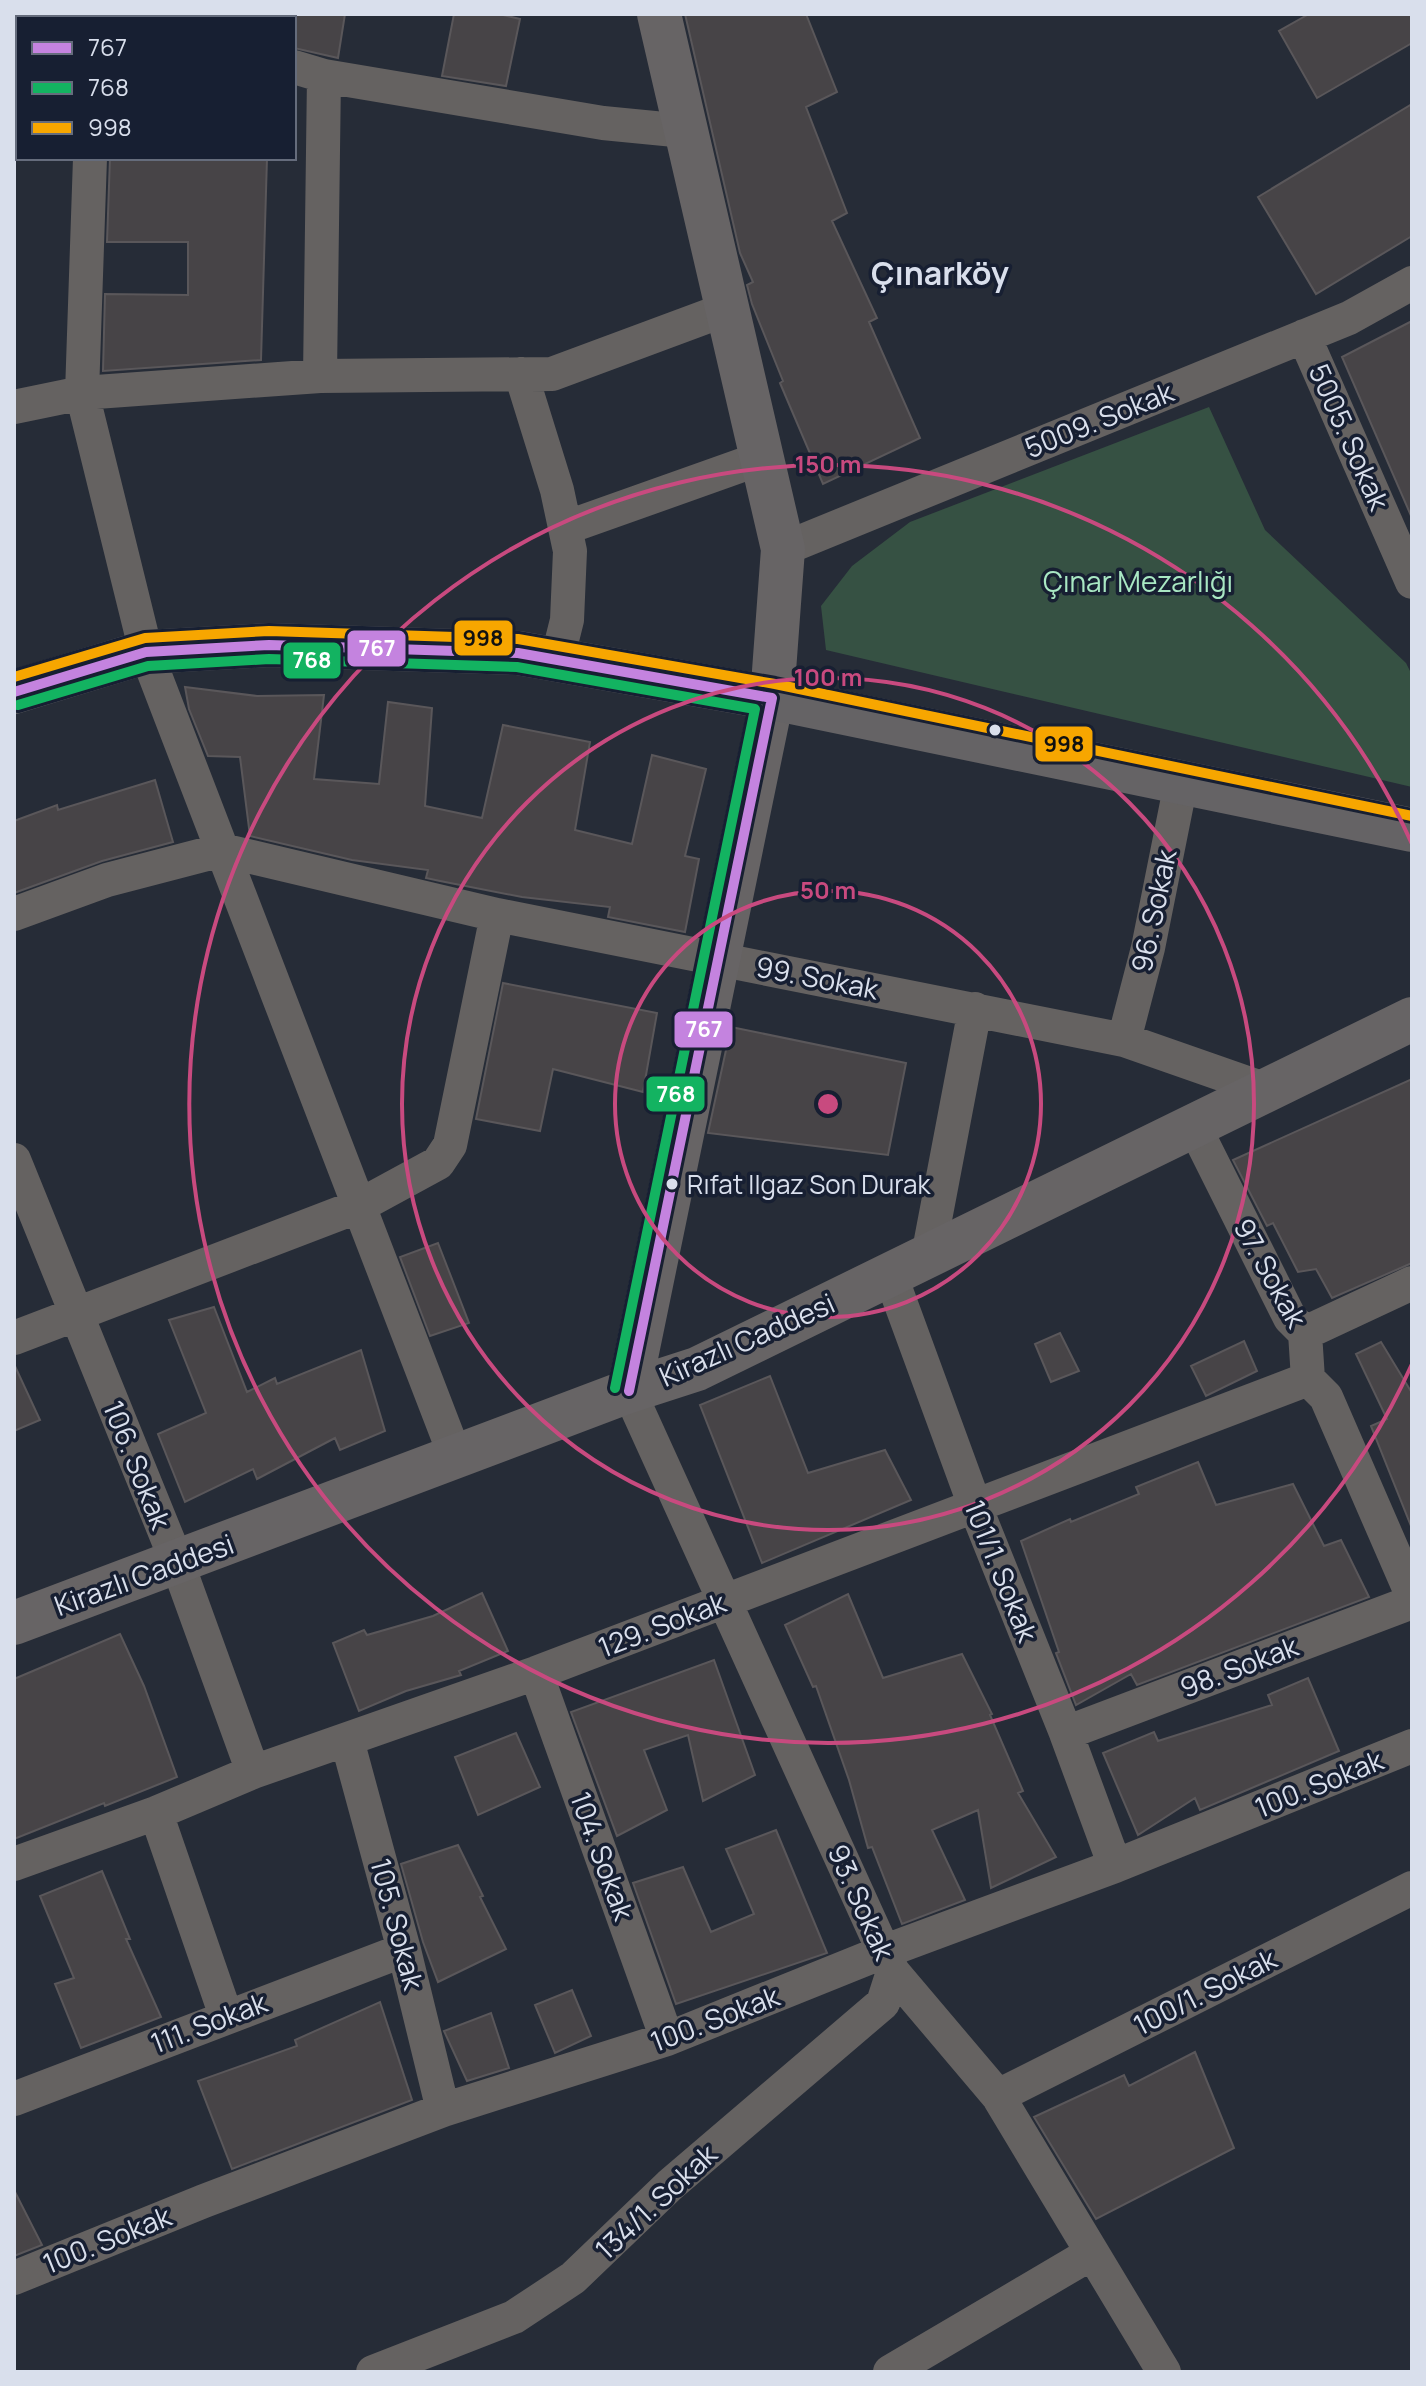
<svg xmlns="http://www.w3.org/2000/svg" width="1426" height="2386" viewBox="0 0 1426 2386" font-family="Manrope,sans-serif">
<style>
.green{fill:#365143}
.building{fill:#474447;stroke:#5a575a;stroke-width:2}
.lines{fill:none;stroke-linecap:round;stroke-linejoin:round}
.street{stroke:#656261;stroke-width:34}
.secondary{stroke:#676465;stroke-width:44}
.primary{stroke:#656365;stroke-width:44}
.bus-1-casing{stroke:#171f32;stroke-width:16}
.bus-2-casing{stroke:#171f32;stroke-width:16}
.bus-3-casing{stroke:#171f32;stroke-width:16}
.bus-1{stroke:#c483df;stroke-width:10}
.bus-2{stroke:#13b361;stroke-width:10}
.bus-3{stroke:#f7a600;stroke-width:10}
.ring{fill:none;stroke:#c84a7f;stroke-width:4}
.bus-dot{fill:#d9dfec;stroke:#171f32;stroke-width:3}
.labels{text-anchor:middle;stroke-width:7;stroke-linejoin:round;paint-order:stroke}
.bus-label{font-size:26px;fill:#d9dfec;stroke:#171f32;text-anchor:start}
.street-label{font-size:28px;fill:#d9dfec;stroke:#171f32}
.park-label{font-size:28px;fill:#a9e8c3;stroke:#171f32}
.quarter-label{font-size:32px;font-weight:bold;fill:#d9dfec;stroke:#171f32}
.centre{fill:#c84a7f;stroke:#171f32;stroke-width:4}
.ring-label{font-size:24px;text-anchor:middle;font-weight:bold;fill:#c84a7f;stroke:#171f32;stroke-width:7;stroke-linejoin:round;paint-order:stroke}
.line-badge{stroke:#171f32;stroke-width:3}
.badge-label{font-size:22px;text-anchor:middle;font-weight:bold;fill:#fff}
.pale-badge-label{font-size:22px;text-anchor:middle;font-weight:bold;fill:#111}
</style>
<rect width="100%" height="100%" fill="#262c37"/>
<path class="green" d="M1209 407 1265 530 1406 663 1412 675V787L826 650 821 606 852 566 910 522Z"/>
<path class="building" d="M294 14H345L338 58 294 48Z
M454 14H499L520 19 506 86 442 76Z
M685 14H806L837 92 806 107 847 213 832 221 877 318 869 322 920 438 823 484 780 383 783 381 752 304 747 285 753 282 740 253Z
M1309 14H1412V43L1317 98 1279 31Z
M1412 104V236L1316 294 1258 197Z
M110 158H267L261 360 103 371 105 294 188 295V242H107Z
M1412 321V518L1342 357Z
M185 687 257 696 324 695 314 779 379 784 388 702 432 708 425 806 482 818 503 725 590 742 575 830 632 844 652 755 706 769 685 856 699 859 685 932 608 917 610 907 522 897 440 881 426 878 428 870 352 860 250 836 240 757 208 756 189 709Z
M155 780 173 842 102 861 14 893V821L57 805 58 810Z
M503 983 657 1013 643 1092 553 1069 540 1131 476 1119Z
M731 1027 906 1063 888 1155 708 1133Z
M1412 1079V1263L1332 1298 1316 1269 1298 1272 1273 1223 1267 1226 1233 1160Z
M438 1243 469 1323 430 1336 400 1257Z
M214 1307 247 1392 275 1378 277 1384 361 1350 385 1431 340 1450 335 1438 257 1479 253 1469 185 1502 158 1434 206 1413 169 1320Z
M1060 1333 1079 1371 1051 1382 1035 1344Z
M1244 1341 1257 1371 1206 1396 1191 1366Z
M1381 1342 1412 1393 1411 1526 1371 1426 1387 1419 1356 1354Z
M14 1364 40 1420 14 1431Z
M770 1376 808 1473 885 1450 911 1500 762 1563 700 1405Z
M1198 1462 1216 1505 1293 1484 1324 1546 1341 1540 1369 1597 1137 1685 1131 1674 1076 1705 1056 1653 1059 1652 1021 1541 1070 1519 1071 1522 1139 1494 1136 1487Z
M482 1593 508 1651 459 1671 461 1675 406 1691 359 1711 333 1643 364 1630 367 1635 433 1616Z
M848 1594 883 1678 962 1654 992 1714 990 1715 1023 1791 1018 1793 1056 1857 991 1888 978 1810 932 1830 965 1900 902 1924 872 1847 868 1848 849 1780 816 1686 813 1687 785 1625Z
M120 1634 144 1686 177 1777 105 1806 104 1803 14 1839V1679Z
M714 1660 755 1775 703 1801 688 1735 644 1750 667 1810 617 1836 571 1712Z
M1308 1678 1339 1751 1200 1810 1195 1798 1138 1835 1103 1753 1154 1732 1158 1741 1272 1705 1268 1695Z
M516 1733 540 1787 478 1815 455 1757Z
M776 1830 827 1953 676 2004 633 1883 683 1867 711 1932 754 1914 726 1849Z
M458 1845 483 1896 480 1897 506 1949 438 1982 423 1942 401 1864Z
M102 1871 130 1939H126L161 2017 81 2048 55 1984 74 1978 40 1896Z
M572 1990 591 2036 555 2053 535 2005Z
M380 2002 412 2100 232 2169 198 2081 297 2046 295 2040Z
M491 2013 509 2068 467 2081 444 2031Z
M1195 2052 1234 2148 1096 2219 1034 2117 1124 2075 1129 2086Z
M14 2190 42 2245 14 2256Z"/>
<g class="lines">
<path class="street" d="M95 18V14
M14 48 18 47
M294 67 324 76 603 123 685 131
M90 158 82 393 146 652 456 1458
M1304 336 1412 582
M521 374 557 490 570 551 567 620 557 660
M320 376 324 76
M14 407 82 393 320 376 552 374 727 309
M565 528 762 458
M783 549 1349 318 1412 283
M14 914 107 880 222 850 497 915 1124 1040 1267 1090
M1124 1040 1148 948 1181 783
M1194 1126 1290 1318 1305 1333 1308 1379 1326 1397 1412 1595
M14 1160 177 1562 253 1772
M928 1256 975 1009
M890 1274 975 1506 1066 1733 1115 1866
M1305 1333 1412 1283
M14 1338 359 1206 438 1163 450 1145 497 915
M629 1391 893 1972 998 2096 1164 2372
M536 1673 667 2039
M1066 1733 1412 1602
M347 1740 404 1950 443 2110
M156 1813 226 2016
M14 1864 156 1813 253 1772 536 1673 1308 1379
M998 2096 1412 1888
M14 2099 404 1950
M14 2278 204 2201 443 2110 667 2039 883 1952 1115 1866 1412 1746
M373 2372 514 2317 573 2278 670 2185 883 2003 893 1972
M890 2372 1092 2253"/>
<path class="secondary" d="M629 1391 772 698 783 549 659 14
M14 1623 629 1391 697 1369 1412 1019"/>
<path class="primary" d="M14 692 146 652 269 645 518 653 772 698 1412 830"/>
<defs>
<path id="bus-1" d="M14 692 146 652 269 645 518 653 772 698 629 1391"/>
<path id="bus-2" d="M18 705 148 666 269 659 517 667 755 709 615 1388"/>
<path id="bus-3" d="M14 677 145 638 269 631 518 639 775 684 1412 816"/>
</defs>
<use href="#bus-1" class="bus-1-casing"/>
<use href="#bus-2" class="bus-2-casing"/>
<use href="#bus-3" class="bus-3-casing"/>
<use href="#bus-1" class="bus-1"/>
<use href="#bus-2" class="bus-2"/>
<use href="#bus-3" class="bus-3"/>
</g>
<g class="ring">
<circle cx="828" cy="1104" r="213"/>
<circle cx="828" cy="1104" r="426"/>
<path d="M1412 1364A639 639 0 1 1 1412 844"/>
</g>
<g class="bus-dot">
<circle cx="995" cy="730" r="7"/>
<circle cx="672" cy="1184" r="7"/>
</g>
<g class="labels">
<g class="bus-label">
<text x="687" y="1194">Rıfat Ilgaz Son Durak</text>
</g>
<g class="street-label">
<text transform="translate(1099 420) rotate(-22)" y="10">5009. Sokak</text>
<text transform="translate(1349 437) rotate(66)" y="10">5005. Sokak</text>
<text transform="translate(1154 911) rotate(-78)" y="10">96. Sokak</text>
<text transform="translate(817 978) rotate(11)" y="10">99. Sokak</text>
<text transform="translate(1270 1273) rotate(61)" y="10">97. Sokak</text>
<text transform="translate(747 1340) rotate(-24)" y="10">Kirazlı Caddesi</text>
<text transform="translate(137 1465) rotate(68)" y="10">106. Sokak</text>
<text transform="translate(1001 1571) rotate(68)" y="10">101/1. Sokak</text>
<text transform="translate(144 1575) rotate(-20)" y="10">Kirazlı Caddesi</text>
<text transform="translate(662 1625) rotate(-21)" y="10">129. Sokak</text>
<text transform="translate(1239 1667) rotate(-21)" y="10">98. Sokak</text>
<text transform="translate(1319 1784) rotate(-22)" y="10">100. Sokak</text>
<text transform="translate(602 1856) rotate(70)" y="10">104. Sokak</text>
<text transform="translate(861 1902) rotate(66)" y="10">93. Sokak</text>
<text transform="translate(397 1924) rotate(75)" y="10">105. Sokak</text>
<text transform="translate(1205 1992) rotate(-27)" y="10">100/1. Sokak</text>
<text transform="translate(715 2019) rotate(-21)" y="10">100. Sokak</text>
<text transform="translate(209 2023) rotate(-21)" y="10">111. Sokak</text>
<text transform="translate(656 2202) rotate(-43)" y="10">134/1. Sokak</text>
<text transform="translate(107 2240) rotate(-22)" y="10">100. Sokak</text>
</g>
<g class="park-label">
<text x="1138" y="592">Çınar Mezarlığı</text>
</g>
<g class="quarter-label">
<text x="940" y="285">Çınarköy</text>
</g>
</g>
<circle cx="828" cy="1104" r="12" class="centre"/>
<g class="ring-label">
<text x="828" y="473">150 m</text>
<text x="828" y="686">100 m</text>
<text x="828" y="899">50 m</text>
</g>
<g class="line-badge">
<rect x="453" y="619" width="61" height="38" rx="8" fill="#f7a600"/>
<rect x="346" y="629" width="61" height="39" rx="8" fill="#c483df"/>
<rect x="282" y="641" width="60" height="39" rx="8" fill="#13b361"/>
<rect x="1034" y="725" width="60" height="38" rx="8" fill="#f7a600"/>
<rect x="673" y="1010" width="61" height="39" rx="8" fill="#c483df"/>
<rect x="645" y="1075" width="61" height="38" rx="8" fill="#13b361"/>
</g>
<g class="badge-label">
<text x="377" y="656">767</text>
<text x="312" y="668">768</text>
<text x="704" y="1037">767</text>
<text x="676" y="1102">768</text>
</g>
<g class="pale-badge-label">
<text x="483" y="646">998</text>
<text x="1064" y="752">998</text>
</g>
<rect width="1426" height="2386" fill="none" stroke="#d9dfec" stroke-width="32"/>
<rect x="16" y="16" width="280" height="144" fill="#171f32" stroke="#656c7c" stroke-width="2"/>
<rect x="32" y="42" width="40" height="12" fill="#c483df" stroke="#656c7c" stroke-width="2"/>
<text x="88" y="56" font-size="24" fill="#d9dfec">767</text>
<rect x="32" y="82" width="40" height="12" fill="#13b361" stroke="#656c7c" stroke-width="2"/>
<text x="88" y="96" font-size="24" fill="#d9dfec">768</text>
<rect x="32" y="122" width="40" height="12" fill="#f7a600" stroke="#656c7c" stroke-width="2"/>
<text x="88" y="136" font-size="24" fill="#d9dfec">998</text>
</svg>
